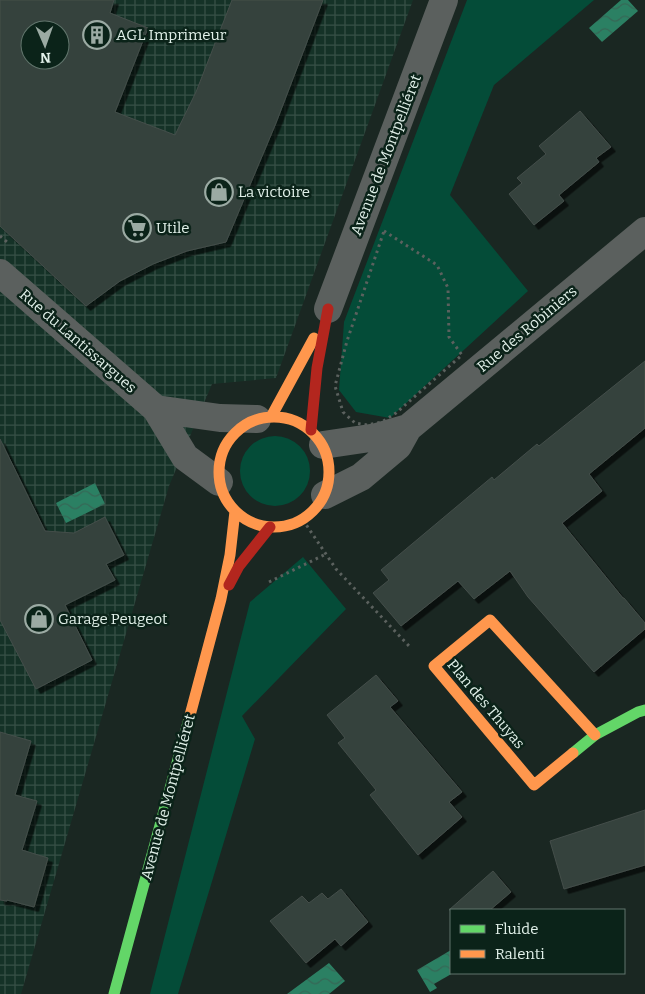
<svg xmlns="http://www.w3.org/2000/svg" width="645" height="994" viewBox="0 0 645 994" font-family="Bitter,serif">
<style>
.industrial{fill:url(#industrial-grid);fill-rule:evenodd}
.grass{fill:#044c38}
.water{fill:url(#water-waves)}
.building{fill:#35423d;stroke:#444e4a;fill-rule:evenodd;filter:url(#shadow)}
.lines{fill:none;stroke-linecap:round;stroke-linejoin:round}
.path{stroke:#5b615e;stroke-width:3;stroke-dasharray:2.5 4;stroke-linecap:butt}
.street{stroke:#5b605e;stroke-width:28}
.fast{stroke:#63d668;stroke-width:11}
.slow{stroke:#ff974d;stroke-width:11}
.jam{stroke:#b3261e;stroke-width:11}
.labels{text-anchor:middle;stroke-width:5;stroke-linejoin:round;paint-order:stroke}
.poi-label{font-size:15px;fill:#e1f0e9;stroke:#0b2319;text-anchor:start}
.street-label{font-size:15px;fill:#e1f0e9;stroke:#0b2319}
</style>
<defs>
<pattern id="industrial-grid" width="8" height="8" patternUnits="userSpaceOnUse" patternTransform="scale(1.25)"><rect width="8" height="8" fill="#153227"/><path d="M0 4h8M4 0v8" fill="none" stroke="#375046"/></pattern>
<pattern id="water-waves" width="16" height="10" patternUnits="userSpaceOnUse" patternTransform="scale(1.25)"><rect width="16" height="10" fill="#2b8063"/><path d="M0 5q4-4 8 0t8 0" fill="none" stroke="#366756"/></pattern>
<filter id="shadow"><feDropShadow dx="4.5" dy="4.5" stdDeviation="0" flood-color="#0009"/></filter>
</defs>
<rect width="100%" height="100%" fill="#1a2722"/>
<path class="industrial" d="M0 0H413L276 378 212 384 169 486 21 994H0ZM30 30H60V60H30Z"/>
<path class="grass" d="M467 0H594L494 85 450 195 528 291 390 418 356 412 339 390 344 322Z
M240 471a35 35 0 1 1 70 0a35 35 0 1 1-70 0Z
M303 557 346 609 242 716 255 739 178 994H150L250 602Z"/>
<path class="water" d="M621 0H628L638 11 602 42 589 28Z
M95 483 105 504 66 523 56 503Z
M451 950V973H453L434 984 437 988 430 992 417 970Z
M329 963 345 981 329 994H287Z"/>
<path class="building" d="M0 0H114L110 13 148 28 115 112 175 135 196 92 232 0H323L276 123 226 242 187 251 153 264 120 281 86 306 0 226ZM30 30H60V60H30Z
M580 111 611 147 596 158 599 162 559 195 564 201 534 225 509 194 522 183 517 178 546 154 539 146Z
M645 361V428L589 474 602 491 562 523 623 598H624L645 623V629L594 672 528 597 510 571 474 599 458 581 401 626 373 593 389 580 381 570 492 477 494 480 537 444 539 446Z
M0 439 45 531 74 533 105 517 124 555 106 564 115 580 65 605 92 660 36 689 0 620Z
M376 675 398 701 390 707 462 792 449 802 462 817 418 855 370 795 376 790 338 743 345 738 327 715Z
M0 732 31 741 15 795 37 801 22 850 48 858 34 907 7 900V901L0 900Z
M645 810V865L564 889 550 841Z
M493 871 511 892 490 910H449Z
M341 889 368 922 341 946 335 939 306 963 270 921 302 896 309 903 322 893 328 899Z"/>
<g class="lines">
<path class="path" d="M384 231 437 265 448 288 449 337 462 355 396 413 382 422 367 425 355 423 343 412 335 386 347 341Z
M0 236 7 242
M303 520 336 569 410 647
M269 582 326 554"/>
<path class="street" d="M0 273 156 409 185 457 219 482
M328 309 444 0
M156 409 220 418 257 419
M323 445 377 437 408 428
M325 495 361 477 398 446 408 428 645 231"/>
<path class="fast" d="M573 753 595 735 638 712 645 710
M114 994 189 719"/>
<path class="slow" d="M219 472a55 55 0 1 1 110 0a55 55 0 1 1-110 0Z
M271 417 314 338
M189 719 221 599 230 555 235 511
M573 753 534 785 434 666 490 620 595 735"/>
<path class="jam" d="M311 430 317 368 328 309
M229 585 239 566 270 527"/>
</g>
<defs>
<symbol id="building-ring" viewBox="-11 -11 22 22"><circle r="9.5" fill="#0b2319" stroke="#9baaa3" stroke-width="1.5"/><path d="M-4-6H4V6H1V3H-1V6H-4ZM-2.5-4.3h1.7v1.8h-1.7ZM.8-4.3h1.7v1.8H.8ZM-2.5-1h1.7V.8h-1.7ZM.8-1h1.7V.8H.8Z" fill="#9baaa3"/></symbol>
<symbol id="shop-ring" viewBox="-11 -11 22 22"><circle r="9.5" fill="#0b2319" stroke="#9baaa3" stroke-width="1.5"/><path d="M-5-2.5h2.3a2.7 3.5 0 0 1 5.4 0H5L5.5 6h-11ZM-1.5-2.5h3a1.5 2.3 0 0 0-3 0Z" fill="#9baaa3"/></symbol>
<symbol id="supermarket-ring" viewBox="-11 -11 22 22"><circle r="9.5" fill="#0b2319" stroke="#9baaa3" stroke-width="1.5"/><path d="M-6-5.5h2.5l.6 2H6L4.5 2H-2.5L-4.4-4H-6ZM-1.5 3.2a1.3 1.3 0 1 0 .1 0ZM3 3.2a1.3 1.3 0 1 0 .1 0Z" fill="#9baaa3"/></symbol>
</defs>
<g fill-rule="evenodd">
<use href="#building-ring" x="81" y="19" width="32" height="32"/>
<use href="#shop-ring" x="203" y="176" width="32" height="32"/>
<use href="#supermarket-ring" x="121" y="212" width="32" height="32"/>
<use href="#shop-ring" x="23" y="603" width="32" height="32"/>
</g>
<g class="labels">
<g class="poi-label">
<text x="116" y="40">AGL Imprimeur</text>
<text x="238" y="197">La victoire</text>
<text x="156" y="233">Utile</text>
<text x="58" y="624">Garage Peugeot</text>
</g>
<g class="street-label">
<text transform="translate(386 155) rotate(-69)" y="5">Avenue de Montpelliéret</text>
<text transform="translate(527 329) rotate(-40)" y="5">Rue des Robiniers</text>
<text transform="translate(78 341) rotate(41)" y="5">Rue du Lantissargues</text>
<text transform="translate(486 704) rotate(50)" y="5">Plan des Thuyas</text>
<text transform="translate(168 797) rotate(-75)" y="5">Avenue de Montpelliéret</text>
</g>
</g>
<rect x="450" y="909" width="175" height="65" fill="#0b2319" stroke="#61756c"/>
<rect x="460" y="925" width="25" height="8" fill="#63d668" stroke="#61756c"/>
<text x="495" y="934" font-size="15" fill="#e1f0e9">Fluide</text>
<rect x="460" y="950" width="25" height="8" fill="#ff974d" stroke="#61756c"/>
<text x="495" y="959" font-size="15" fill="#e1f0e9">Ralenti</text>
<g transform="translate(45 45) rotate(178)"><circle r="24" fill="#0b2319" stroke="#61756c"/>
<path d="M0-4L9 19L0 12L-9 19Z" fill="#9baaa3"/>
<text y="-8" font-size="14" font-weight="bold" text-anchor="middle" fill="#e1f0e9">N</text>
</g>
</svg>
